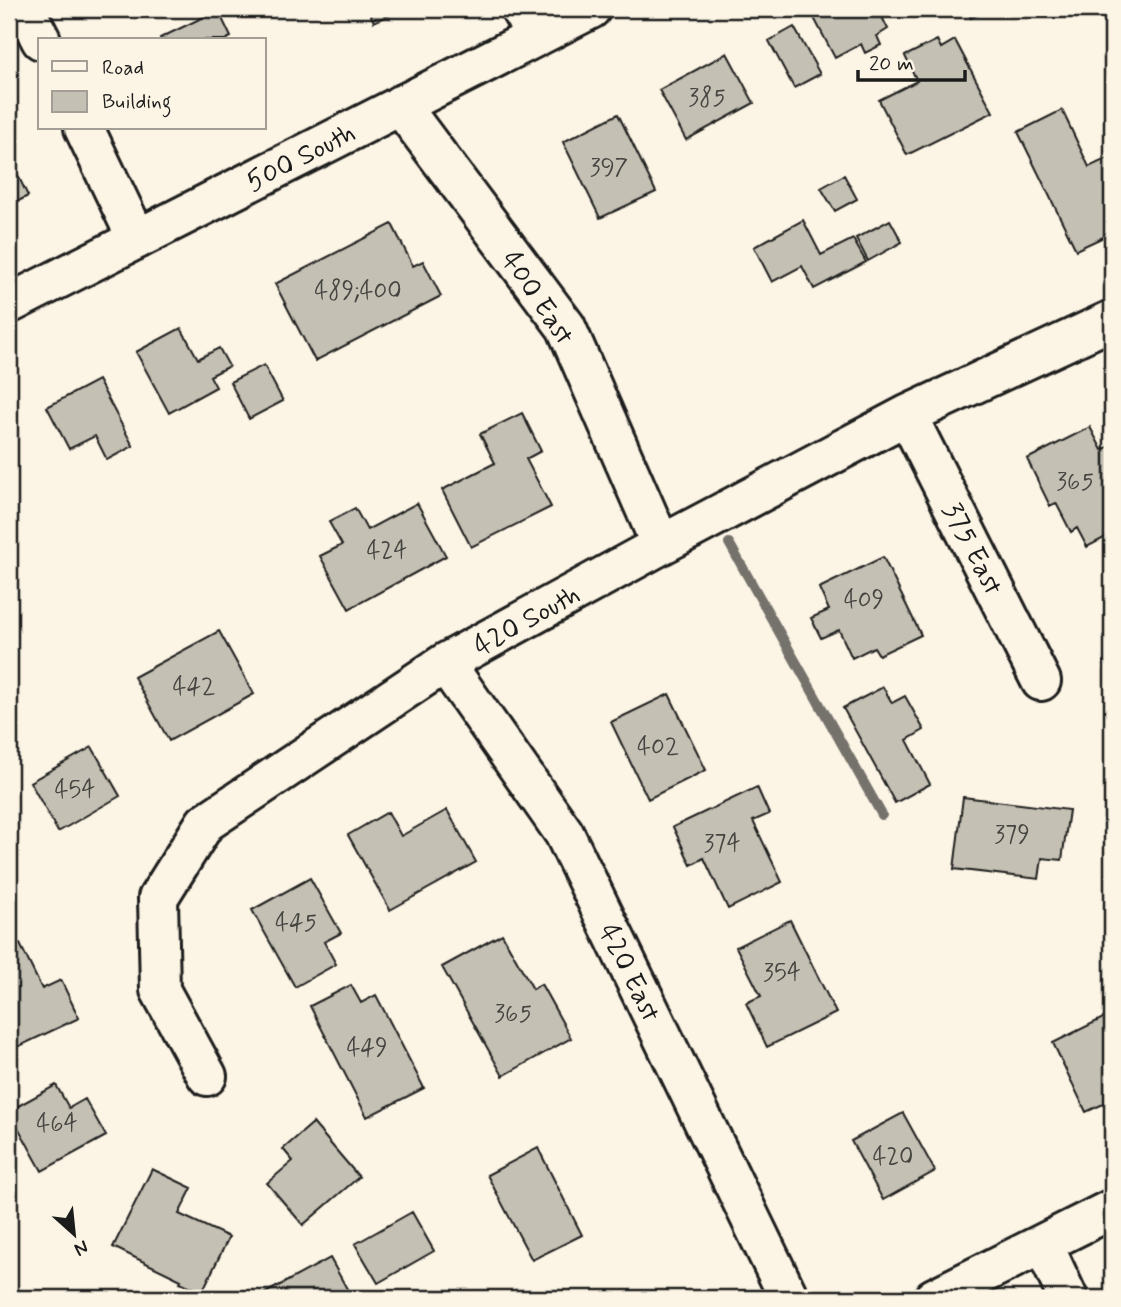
<svg xmlns="http://www.w3.org/2000/svg" width="1121" height="1307" viewBox="0 0 1121 1307" font-family="Mynerve,sans-serif">
<style>
.lines{fill:none;stroke-linecap:round;stroke-linejoin:round}
.stream{stroke:#75726c;stroke-width:10}
.building{fill:#c4c0b3;stroke:#1c1c1c;stroke-width:2}
.street-casing{stroke:#1c1c1c;stroke-width:44}
.secondary-casing{stroke:#1c1c1c;stroke-width:44}
.street{stroke:#fcf5e5;stroke-width:38}
.secondary{stroke:#fcf5e5;stroke-width:38}
.labels{text-anchor:middle;stroke-width:5;stroke-linejoin:round;paint-order:stroke}
.number-label{font-size:24px;fill:#464542}
.street-label{font-size:28px;fill:#1c1c1c;stroke:#fcf5e5}
</style>
<rect width="100%" height="100%" fill="#fcf5e5"/>
<filter id="ink" filterUnits="userSpaceOnUse"><feTurbulence type="fractalNoise" baseFrequency=".0143" numOctaves="2"/><feDisplacementMap in="SourceGraphic" scale="14" xChannelSelector="R" yChannelSelector="G"/><feConvolveMatrix kernelMatrix="1 2 1 2 8 2 1 2 1" color-interpolation-filters="sRGB"/></filter>
<g filter="url(#ink)">
<g class="lines">
<path class="stream" d="M729 543 882 815"/>
</g>
<path class="building" d="M368 9H403L374 22Z
M828 9H878L888 29 877 36 881 45 865 53 861 44 835 58 813 16Z
M966 9H989L971 18Z
M218 10 231 37 225 40H161L160 38Z
M794 27 820 74 794 88 769 41Z
M937 40 941 48 955 40 993 112 907 155 879 100 917 81 905 56Z
M727 53 754 103 686 140 659 90Z
M1062 110 1089 167 1112 156V233L1076 250 1018 132Z
M618 114 656 192 600 218 563 142Z
M9 157 28 196 9 206Z
M844 175 857 199 835 211 821 188Z
M803 220 821 255 853 239 866 262 814 289 802 266 772 282 754 247Z
M890 220 902 242 868 261 856 238Z
M392 224 413 266 423 261 441 296 315 361 275 284Z
M181 328 198 359 219 348 229 366 210 376 216 387 169 413 136 352Z
M264 365 283 401 249 419 230 382Z
M98 380 133 446 107 460 95 436 69 449 47 407Z
M522 413 541 451 526 459 551 507 471 547 442 490 495 463 480 434Z
M1090 427 1102 450 1112 445V534L1087 547 1077 528 1071 532 1056 503 1050 506 1027 459Z
M417 503 446 556 349 609 320 556 342 545 329 522 355 508 367 530Z
M883 557 921 635 879 655 874 647 852 658 839 630 821 638 811 618 829 610 819 588Z
M219 631 254 694 169 741 134 677Z
M883 687 892 703 905 696 924 730 907 740 930 784 895 803 843 708Z
M669 694 706 770 648 799 611 722Z
M92 747 120 796 58 832 30 782Z
M757 787 769 814 753 821 782 882 728 909 704 858 691 865 673 827Z
M963 797 1069 810 1062 860 1042 858 1039 879 954 869Z
M447 810 476 862 390 910 348 835 388 812 401 836Z
M310 878 341 933 324 942 336 964 295 987 252 910Z
M790 920 836 1013 767 1047 746 1003 761 996 736 947Z
M502 934 533 989 541 984 571 1038 503 1076 442 967Z
M20 944 42 989 61 980 79 1018 9 1051V949Z
M351 985 361 1003 376 995 424 1088 367 1117 310 1006Z
M1109 1015 1112 1022V1100L1086 1112 1053 1043Z
M56 1085 69 1108 85 1099 106 1136 42 1171 9 1111Z
M903 1113 935 1171 883 1200 851 1141Z
M313 1123 359 1177 303 1225 267 1183 293 1161 283 1149Z
M538 1148 582 1235 532 1260 487 1175Z
M152 1169 192 1188 179 1214 229 1237 202 1292 180 1282 181 1280 113 1247Z
M412 1212 434 1251 378 1283 355 1244Z
M330 1258 352 1298H256Z"/>
<g class="lines">
<defs>
<path id="street" d="M25 9 41 40
M520 9 536 36
M400 105 566 327 661 545
M84 128 137 239
M907 415 1041 681
M445 663 564 833 789 1298
M207 1076 160 990 158 898 205 823 445 663 661 545 907 415 1112 320
M1043 1244 1068 1298
M934 1298 1112 1209"/>
<path id="secondary" d="M9 304 591 9"/>
</defs>
<use href="#street" class="street-casing"/>
<use href="#secondary" class="secondary-casing"/>
<use href="#street" class="street"/>
<use href="#secondary" class="secondary"/>
</g>
</g>
<g class="labels">
<g class="number-label">
<text x="707" y="105">385</text>
<text x="609" y="175">397</text>
<text x="358" y="298">489;400</text>
<text x="1075" y="489">365</text>
<text x="387" y="558">424</text>
<text x="864" y="607">409</text>
<text x="194" y="694">442</text>
<text x="658" y="754">402</text>
<text x="75" y="797">454</text>
<text x="1012" y="842">379</text>
<text x="722" y="851">374</text>
<text x="296" y="930">445</text>
<text x="782" y="980">354</text>
<text x="513" y="1021">365</text>
<text x="367" y="1055">449</text>
<text x="57" y="1131">464</text>
<text x="893" y="1164">420</text>
</g>
<g class="street-label">
<text transform="translate(300 156) rotate(-27)" y="10">500 South</text>
<text transform="translate(539 297) rotate(56)" y="10">400 East</text>
<text transform="translate(974 548) rotate(63)" y="10">375 East</text>
<text transform="translate(526 619) rotate(-29)" y="10">420 South</text>
<text transform="translate(631 972) rotate(64)" y="10">420 East</text>
</g>
</g>
<rect width="1121" height="1307" fill="none" stroke="#fcf5e5" stroke-width="35"/>
<rect x="18" y="18" width="1086" height="1272" fill="none" stroke="#1c1c1c" stroke-width="2.5" filter="url(#ink)"/>
<rect x="38" y="38" width="228" height="91" fill="#fcf5e5" stroke="#a29e95" stroke-width="2"/>
<rect x="52" y="61" width="35" height="10" fill="#fcf5e5" stroke="#a29e95" stroke-width="2"/>
<text x="102" y="74" font-size="21" fill="#1c1c1c">Road</text>
<rect x="52" y="91" width="35" height="21" fill="#c4c0b3" stroke="#a29e95" stroke-width="2"/>
<text x="102" y="108" font-size="21" fill="#1c1c1c">Building</text>
<g transform="translate(74 1234) rotate(153)" stroke="#fcf5e5" stroke-width="5" paint-order="stroke">
<path d="M0-5L12 26L0 18L-12 26Z" fill="#1c1c1c"/>
<text y="-10" font-size="19" font-weight="bold" text-anchor="middle" fill="#1c1c1c">N</text>
</g>
<path d="M858 70v10h107v-10" fill="none" stroke="#1c1c1c" stroke-width="3.5"/>
<text x="869" y="70" font-size="21" fill="#1c1c1c" stroke="#fcf5e5" stroke-width="5" paint-order="stroke">20 m</text>
</svg>
